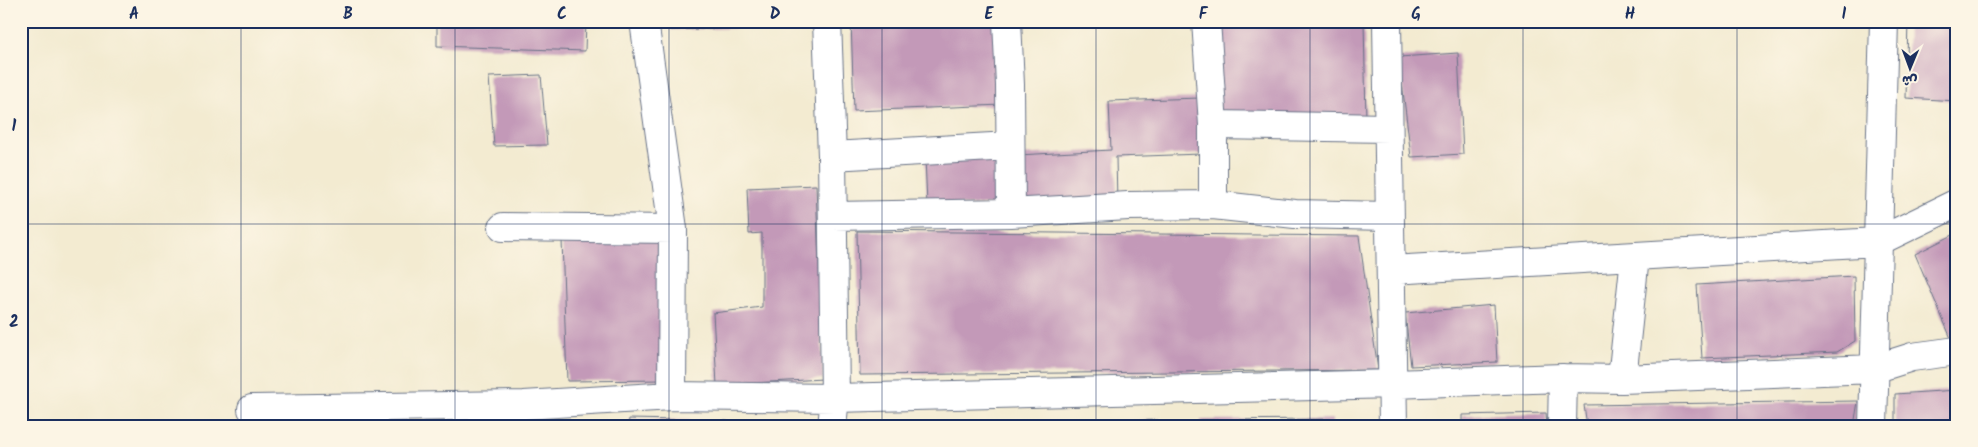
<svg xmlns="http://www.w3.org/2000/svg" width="1978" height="447" viewBox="0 0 1978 447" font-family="Kalam,'Playpen Sans Arabic',sans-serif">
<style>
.building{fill:#c399b8}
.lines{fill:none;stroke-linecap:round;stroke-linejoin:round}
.minor-casing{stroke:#677186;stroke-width:30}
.minor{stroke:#fff;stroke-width:28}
.grid{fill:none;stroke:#1b2f5e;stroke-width:1;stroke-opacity:0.55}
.neatline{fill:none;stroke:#1b2f5e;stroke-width:2}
.grid-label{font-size:16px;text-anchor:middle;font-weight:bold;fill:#1b2f5e}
</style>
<rect width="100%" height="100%" fill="#fcf5e5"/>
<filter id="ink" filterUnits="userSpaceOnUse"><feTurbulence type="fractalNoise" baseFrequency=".02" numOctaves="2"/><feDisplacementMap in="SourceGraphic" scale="10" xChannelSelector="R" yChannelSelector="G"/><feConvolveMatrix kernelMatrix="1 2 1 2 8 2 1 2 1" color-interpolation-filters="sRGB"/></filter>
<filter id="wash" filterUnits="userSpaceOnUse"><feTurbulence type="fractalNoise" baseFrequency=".0096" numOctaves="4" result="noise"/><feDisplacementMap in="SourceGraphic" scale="20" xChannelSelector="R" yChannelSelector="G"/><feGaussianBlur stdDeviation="1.12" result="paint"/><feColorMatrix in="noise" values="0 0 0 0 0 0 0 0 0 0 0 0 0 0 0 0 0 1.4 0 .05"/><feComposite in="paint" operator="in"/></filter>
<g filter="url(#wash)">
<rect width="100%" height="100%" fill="#f3ebd1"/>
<g id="blocks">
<path class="building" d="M437 21H586L585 51 437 46Z
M670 21H810V26L670 30Z
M851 21H1000L1002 105 854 111Z
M1215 21H1364L1366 121 1220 123Z
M1908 21H1957V101L1906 98Z
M1458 53 1463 154 1411 157 1399 57Z
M541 75 547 145 494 146 489 77Z
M1200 98 1201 154 1116 157 1117 202 1022 204 1018 155 1111 150 1109 101Z
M1004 153 1005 205H927L925 157Z
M816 185 823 379 717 385 713 313 762 307V233L749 234 747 188Z
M857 231 1359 236 1378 370 860 375Z
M1957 233V343H1953L1915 254Z
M661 238 667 380 567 381 562 240Z
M1854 276 1855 341 1837 352 1702 358 1697 285Z
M1494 305 1497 362 1411 366 1405 313Z
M1957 390V426H1895V394Z
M1858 401 1854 426H1587L1584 405Z
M1546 413 1547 426H1462V415Z
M629 419 726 421 750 425 628 426Z
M1332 419V426H1201V420Z
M1158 420V426H1007V424Z"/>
</g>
</g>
<g filter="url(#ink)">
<use href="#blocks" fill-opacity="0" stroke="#677186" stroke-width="1"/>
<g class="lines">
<defs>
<path id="minor" d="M644 21 673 229 672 396
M827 21 832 156 835 398 832 426
M1007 21 1010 85 1011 213
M1206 21 1213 125V205
M1387 21 1393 426
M1213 125 1388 128
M832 156 1010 146
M833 216 1011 213 1128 206 1213 205 1295 214 1389 216
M503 227 673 229
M1391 270 1877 242 1957 203
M1622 379 1635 257
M252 409 524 405 672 396 835 398 1394 384 1563 378 1622 379 1874 369 1912 357 1957 351
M1562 426 1563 378
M1873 426 1884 21"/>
</defs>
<use href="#minor" class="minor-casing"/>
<use href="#minor" class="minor"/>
</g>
</g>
<path class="grid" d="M241 21V426M455 21V426M669 21V426M882 21V426M1096 21V426M1310 21V426M1523 21V426M1737 21V426M21 224H1957"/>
<rect width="1978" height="447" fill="none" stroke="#fcf5e5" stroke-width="55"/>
<g transform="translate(1910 68) rotate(181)" stroke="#fcf5e5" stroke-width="4" paint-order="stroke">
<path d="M0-4L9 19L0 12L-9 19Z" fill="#1b2f5e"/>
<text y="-8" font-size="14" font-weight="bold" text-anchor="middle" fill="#1b2f5e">ش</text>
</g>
<rect x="28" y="28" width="1922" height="392" class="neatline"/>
<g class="grid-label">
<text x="134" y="19">A</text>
<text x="348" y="19">B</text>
<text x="562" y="19">C</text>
<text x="775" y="19">D</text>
<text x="989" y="19">E</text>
<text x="1203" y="19">F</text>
<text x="1416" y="19">G</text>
<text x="1630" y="19">H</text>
<text x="1844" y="19">I</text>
<text x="14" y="131">1</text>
<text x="14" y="327">2</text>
</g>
</svg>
